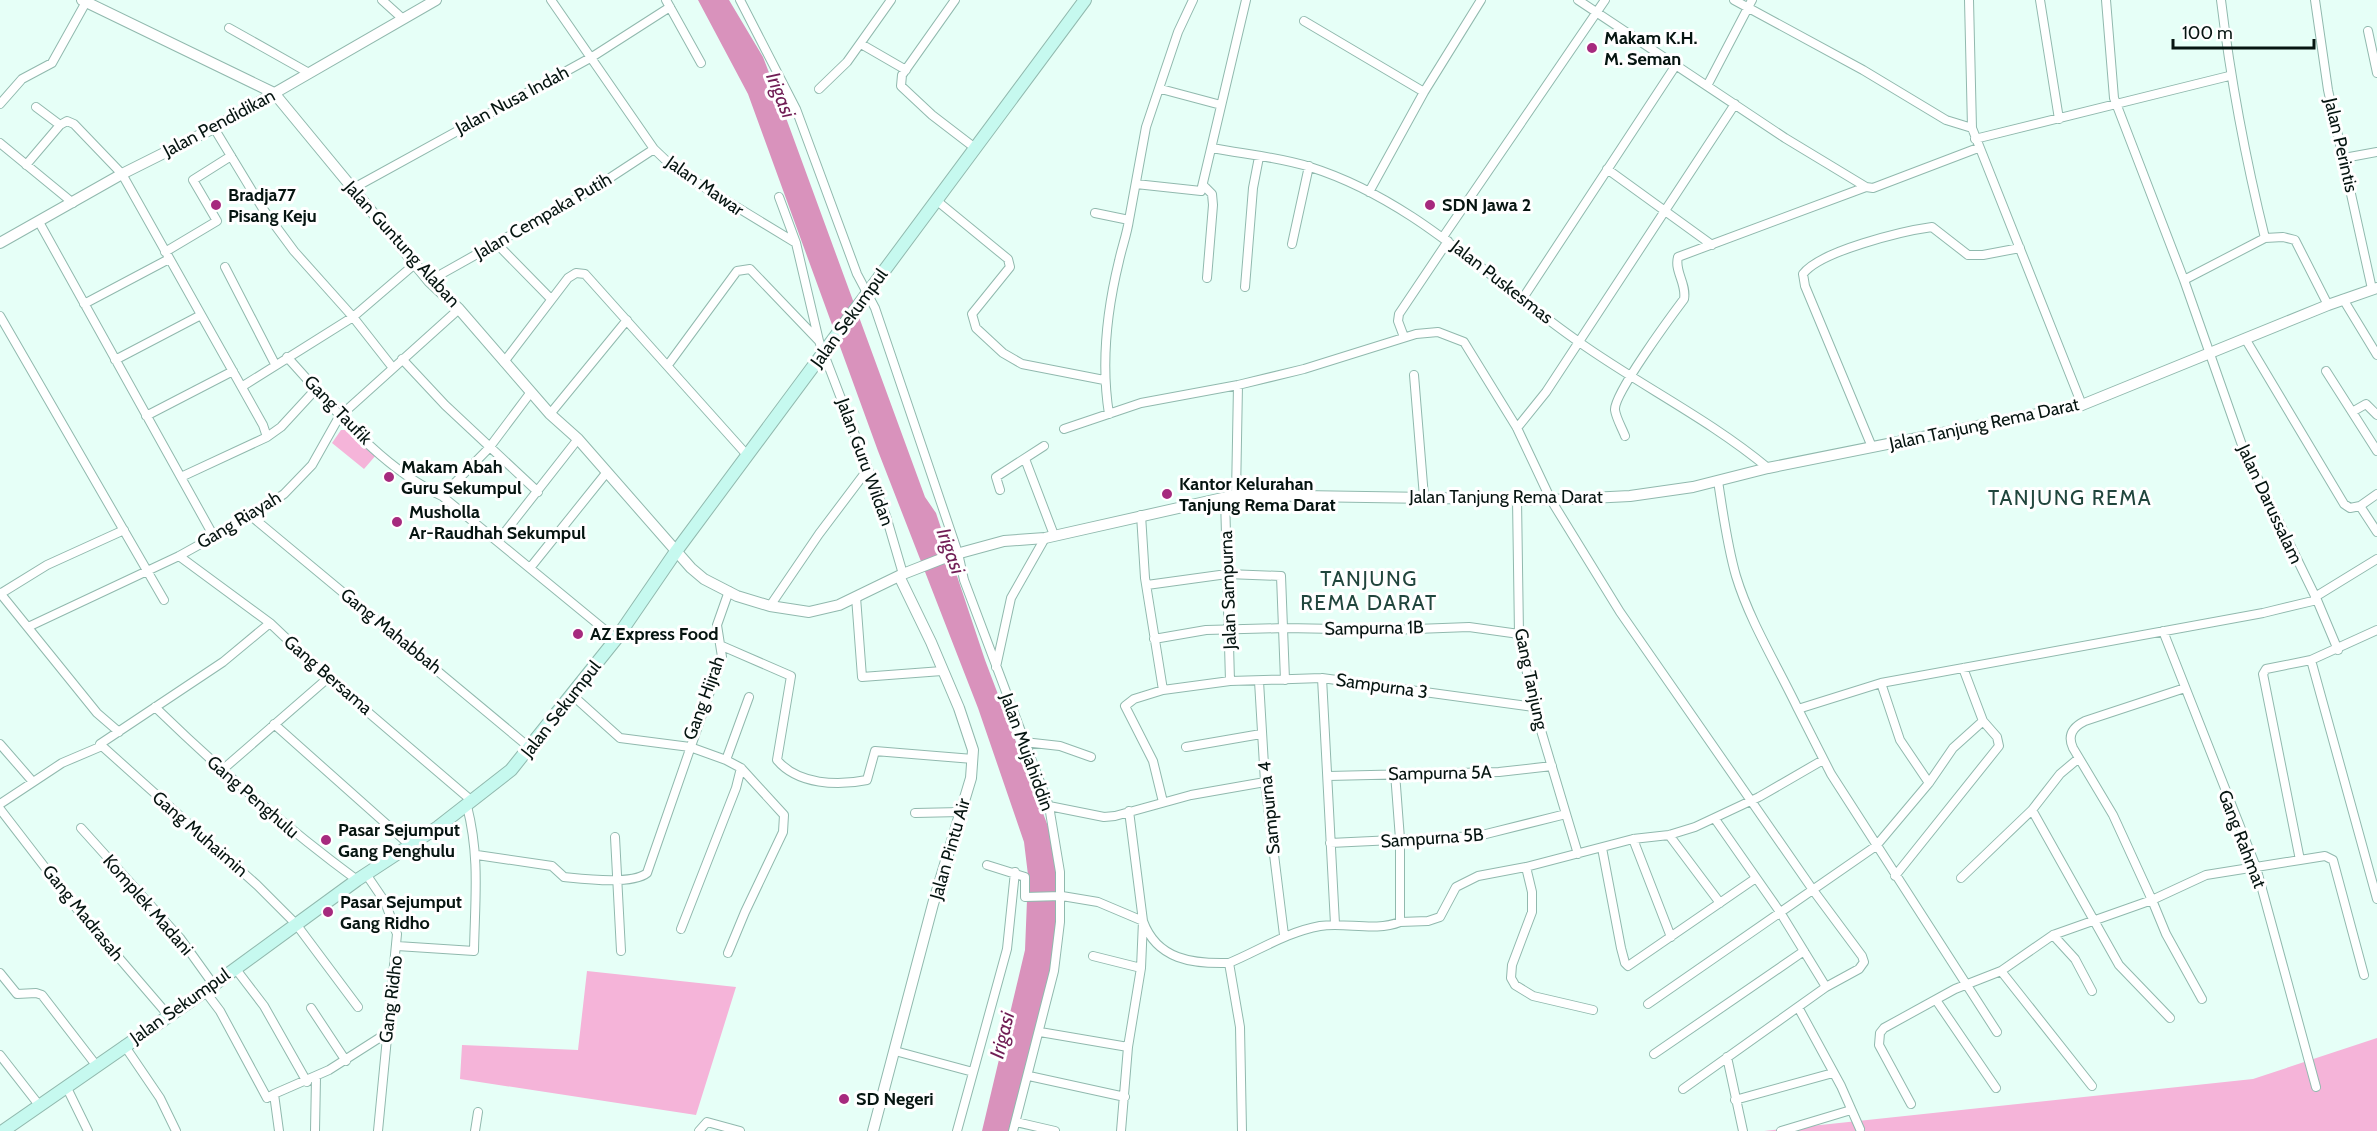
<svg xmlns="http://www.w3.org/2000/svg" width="2377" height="1131" viewBox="0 0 2377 1131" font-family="Cabin,sans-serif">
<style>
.green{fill:#f5b4d9}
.water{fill:#d992bc}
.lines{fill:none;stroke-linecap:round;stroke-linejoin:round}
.minor-casing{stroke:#91b9ae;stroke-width:10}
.tertiary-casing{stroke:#91b9ae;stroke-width:12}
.secondary-casing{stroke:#91b9ae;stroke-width:14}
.minor{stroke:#fff;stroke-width:8}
.tertiary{stroke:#fff;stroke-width:10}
.secondary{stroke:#c6f9ef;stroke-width:12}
.poi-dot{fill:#a62a7e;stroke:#fff;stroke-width:2}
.labels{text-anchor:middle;stroke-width:6;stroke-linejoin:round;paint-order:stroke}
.poi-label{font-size:18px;font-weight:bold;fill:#061511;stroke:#fff;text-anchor:start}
.street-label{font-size:18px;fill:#061511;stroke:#fff}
.water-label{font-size:20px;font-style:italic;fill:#701d55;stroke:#fff}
.quarter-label{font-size:21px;letter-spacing:1.5px;fill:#21463d;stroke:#fff}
</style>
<rect width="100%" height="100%" fill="#e6fff7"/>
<path class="green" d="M341 430H346L377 454 364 469 332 443Z
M587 971 736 987 696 1115 460 1079 462 1045 578 1050Z
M2377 1038V1131H1572H1764L2253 1079Z"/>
<path class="water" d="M698 0H729L763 57 778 96 925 497 936 513 985 660 1052 837 1059 887 1054 955 1013 1131H982L1025 950 1028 875 1024 842 978 708 878 451 748 94Z"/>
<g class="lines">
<defs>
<path id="minor" d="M382 0 403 19
M551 0 654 149 676 170 796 243 819 341
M666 0 701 63
M740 0 796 109 857 274 875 308 958 553 964 580 1049 806 1060 872V922L1054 971 1013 1131
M955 0 902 75 901 86 932 115 975 148
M1578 0 1785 138 1866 187 1873 188 1978 148
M1734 0 1863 70 1946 120 1972 128
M1969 0 1972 128 2082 405
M2040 0 2059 119
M2106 0 2114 98 2184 280 2243 448 2317 600 2338 650
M2221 0C2231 83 2245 157 2265 238L2283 237 2295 240 2328 305
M2315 0 2328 90 2372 289
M1304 21 1424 92
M229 28 309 73
M2368 31 2377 73
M861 44 906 70
M1707 86 1752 0
M819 89 847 62 891 0
M1161 89 1221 105
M0 104 22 79 52 63 86 2
M36 107 60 125 67 121 74 124 122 174 263 425 267 437 181 477
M214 128 263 209 294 251 353 317 393 368
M1975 139 2229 76
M0 143 73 203
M1212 148C1243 154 1279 157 1310 167 1415 200 1491 281 1579 342 1641 386 1709 419 1768 468
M2344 158 2377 152
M26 165 60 125
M1607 169 1712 245
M1136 184 1201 191 1246 0
M1203 185 1212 194 1213 205 1207 278
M352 189 592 57 670 7
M1369 192 1424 92 1481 0
M779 197 796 243
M936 200 1008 259 1010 267 972 314 976 328 1003 353 1022 364 1104 380
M1095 213 1129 220C1127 234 1122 247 1119 261 1107 310 1101 364 1109 414
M1129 220 1146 127 1178 32 1193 0
M39 222 213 535
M1443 237 1605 0
M497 244 551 299
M1292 244 1309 166
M165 252 217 221 193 180 231 156
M225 267 275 364
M2184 280 2265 238
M429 281 593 189 654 149
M1245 287 1253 188 1259 157
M1523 298 1676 65
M2343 299 2377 355
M84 304 169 259
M0 316 164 600
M1404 337 1398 321 1399 314 1448 241
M2246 340 2344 504 2350 508 2360 506 2377 532
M287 357C333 407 379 467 442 496L616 639
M402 359 445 405 538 492
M115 360 201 315
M504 362 568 278 576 273 585 274 747 455
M668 365 737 271 750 269 819 341 886 516 903 574
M2326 371 2377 451
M1414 375 1424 497
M243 386 353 317 416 263
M2352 412 2366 404 2377 415
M550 414 627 320
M146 416 233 371
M1517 428 1546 392 1735 104
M1064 429 1141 403 1238 385 1304 369 1416 334 1438 332 1464 342 1517 428 1551 500 1620 612 1813 890 1862 956 1864 962 1859 969 1826 987
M1625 436C1622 428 1616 418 1615 410 1613 395 1672 315 1684 299 1687 284 1674 271 1678 257L1866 187
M267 437 281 427 316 389
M1872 447 1805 286 1803 274C1820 251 1903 231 1932 227L1968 255H1983L2020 248
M1025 459 1054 535
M1718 481C1723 513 1727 545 1736 576 1750 622 1777 665 1798 709
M1000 490 996 477 1044 446
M1236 495 1238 385
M442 496 489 448 531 392
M1225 498 1230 681
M1517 499 1519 634 1534 707 1578 854
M2360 506 2377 494
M1141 515 1145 578 1163 690
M251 516 530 748
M498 541 578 439
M179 556 270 623 328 678 472 801
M530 568 607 472
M1147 585 1227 574 1281 576 1285 680
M0 593 97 713 119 732
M0 594 47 565 124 530
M856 597 862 677 942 671
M2315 597 2377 559
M770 606 819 534 868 469
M28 627 179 556 251 516 284 494 312 465 339 417 459 309
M2377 630 2311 660 2377 899
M2163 631 2256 867 2316 1087
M1154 639 1206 630 1285 628 1390 630 1469 627 1519 634
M722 646 791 676 777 760C798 785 838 786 867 780L875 751 973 759
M996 667 1011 598 1045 538
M1322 678 1335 924
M1259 681 1265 782 1284 935
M1881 683 1900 740 1929 783
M571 694 620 738 690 747 726 760 741 768 784 815 783 832 745 912 728 953
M155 707C219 769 285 827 357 880
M274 724 411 846
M1024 742 1060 746 1091 757
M0 744 33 782
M102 746 257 885 296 924 358 1007
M1186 747 1261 734
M726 760 749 697
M221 771 328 678
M1328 776 1499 772 1552 766
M1163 802 1153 761 1125 706 1134 699 1163 690 1230 681 1322 678 1534 707
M0 804 62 763 102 746 100 744 223 662 270 623
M1049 806 1104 817 1115 816 1191 795 1265 782
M0 809 77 909 168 1015
M2032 810 2119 965 2170 1018
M915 813 961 812
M81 828 180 938 213 984
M1669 835 1720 903
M615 837 621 951
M1633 839 1671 937
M1330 843 1478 836 1566 814
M1602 848 1621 948 1625 963 1628 966 1756 878
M477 855 552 866 564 877C584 879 632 885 647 873L722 657 717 625 729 591
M2300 860 2325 856 2333 860 2364 975
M987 865 1025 877V897L1062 896 1098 902 1143 921C1157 960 1193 964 1229 963
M1526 867 1532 892V912L1512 965 1511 978 1515 985 1533 996 1593 1010
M366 874 385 902 397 934 378 1131
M1895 876 1999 746 1997 737 1983 721 1963 668
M1961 878 2032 810 2060 774 2079 758
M1400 922 1428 921 1440 917 1456 887 1478 876 1526 867 1633 839 1669 835 1695 827 1759 797 1823 760
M681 929 736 788 741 768
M2053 935 2075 959 2092 991
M397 946 474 951C475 898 480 857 467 806
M1093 956 1141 968
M235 968 264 1006 307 1082
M2001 971 2092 1086
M0 973 17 994 36 993 42 995 96 1065
M205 991 220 1011 267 1098 274 1094 279 1131
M2202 999 2166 934 2152 900 2206 875 2300 860 2263 674 2266 669 2311 660
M1936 1000 1996 1088
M1648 1004 1876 846 1929 783 1953 748 1983 721
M1798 1007 1841 1086 1860 1129
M311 1008 346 1061
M1040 1032 1128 1047
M1997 1032 1831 774 1798 709 1881 683 2263 613 2317 600
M124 1045 160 1098 176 1131
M895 1051 973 1072
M1654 1054 1804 951
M0 1055 39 1105
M1727 1057 1743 1131
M1029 1076 1125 1097
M66 1086 88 1131
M1683 1089 1826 987 1780 912 1715 819
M274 1094 329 1070 387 1033
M1735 1100 1833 1073
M1911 1104 1879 1045 1880 1033 1884 1028 1955 989 2001 971 2053 935 2152 900 2113 815 2073 748C2067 735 2073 727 2085 721L2185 688
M1016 1122 1055 1131
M315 1131 316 1077
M475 1131 478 1112
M699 1131 707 1122 740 1131
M957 1131 1007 949 1015 872
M1121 1131 1128 1047 1141 968 1143 921 1129 811
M1242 1131 1240 1027 1229 963C1260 950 1287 932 1320 926 1346 922 1375 932 1400 922V839L1395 773
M1781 1131 1851 1110"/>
<path id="tertiary" d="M82 0 274 93 429 281 459 309 550 414 578 439 691 568 704 579 737 596 770 606 809 612 839 605 903 574 949 556 1004 541 1045 538 1236 495 1551 500 1630 496 1693 487 1768 468 2082 405 2328 305 2377 288
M0 243 122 174 214 128 436 0
M873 1131 933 904 971 778 973 750 959 708 931 642 899 576"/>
<path id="secondary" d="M3 1131 205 991 357 880 438 827 511 770 616 639 677 550 1085 0"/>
</defs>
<use href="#minor" class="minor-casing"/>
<use href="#tertiary" class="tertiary-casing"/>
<use href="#secondary" class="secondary-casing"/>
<use href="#minor" class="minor"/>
<use href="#tertiary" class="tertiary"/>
<use href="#secondary" class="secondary"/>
</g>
<g class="poi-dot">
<circle cx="1592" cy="48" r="6"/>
<circle cx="216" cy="205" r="6"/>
<circle cx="1430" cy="205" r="6"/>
<circle cx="389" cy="477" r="6"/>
<circle cx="1167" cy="494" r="6"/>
<circle cx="397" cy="522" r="6"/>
<circle cx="578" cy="634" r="6"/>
<circle cx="326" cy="840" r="6"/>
<circle cx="328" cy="912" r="6"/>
<circle cx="844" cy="1099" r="6"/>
</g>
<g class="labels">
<g class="poi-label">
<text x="1604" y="44">Makam K.H.<tspan x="1604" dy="21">M. Seman</tspan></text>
<text x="228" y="201">Bradja77<tspan x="228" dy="21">Pisang Keju</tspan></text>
<text x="1442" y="211">SDN Jawa 2</text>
<text x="401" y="473">Makam Abah<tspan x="401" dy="21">Guru Sekumpul</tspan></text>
<text x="1179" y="490">Kantor Kelurahan<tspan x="1179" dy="21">Tanjung Rema Darat</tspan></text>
<text x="409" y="518">Musholla<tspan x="409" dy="21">Ar-Raudhah Sekumpul</tspan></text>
<text x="590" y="640">AZ Express Food</text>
<text x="338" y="836">Pasar Sejumput<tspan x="338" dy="21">Gang Penghulu</tspan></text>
<text x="340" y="908">Pasar Sejumput<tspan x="340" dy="21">Gang Ridho</tspan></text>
<text x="856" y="1105">SD Negeri</text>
</g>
<g class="street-label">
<text transform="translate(512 100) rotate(-28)" y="6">Jalan Nusa Indah</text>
<text transform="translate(219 123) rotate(-28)" y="6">Jalan Pendidikan</text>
<text transform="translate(2341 145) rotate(77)" y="6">Jalan Perintis</text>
<text transform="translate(705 186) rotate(35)" y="6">Jalan Mawar</text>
<text transform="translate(543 216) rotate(-30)" y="6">Jalan Cempaka Putih</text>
<text transform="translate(402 244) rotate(48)" y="6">Jalan Guntung Alaban</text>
<text transform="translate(1502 282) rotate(38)" y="6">Jalan Puskesmas</text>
<text transform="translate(849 318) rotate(-54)" y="6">Jalan Sekumpul</text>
<text transform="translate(338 410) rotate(46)" y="6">Gang Taufik</text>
<text transform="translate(1984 424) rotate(-12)" y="6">Jalan Tanjung Rema Darat</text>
<text transform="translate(865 462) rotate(70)" y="6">Jalan Guru Wildan</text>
<text x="1506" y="503">Jalan Tanjung Rema Darat</text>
<text transform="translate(2270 504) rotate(65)" y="6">Jalan Darussalam</text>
<text transform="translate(239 520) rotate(-31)" y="6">Gang Riayah</text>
<text transform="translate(1228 590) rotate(-92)" y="6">Jalan Sampurna</text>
<text transform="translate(1374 628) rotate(-1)" y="6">Sampurna 1B</text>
<text transform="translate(391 631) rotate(39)" y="6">Gang Mahabbah</text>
<text transform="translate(328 675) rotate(41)" y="6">Gang Bersama</text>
<text transform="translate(1531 679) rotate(78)" y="6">Gang Tanjung</text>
<text transform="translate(1382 686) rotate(8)" y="6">Sampurna 3</text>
<text transform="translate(704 698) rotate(-70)" y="6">Gang Hijrah</text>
<text transform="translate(561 709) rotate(-52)" y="6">Jalan Sekumpul</text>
<text transform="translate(1027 752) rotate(70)" y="6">Jalan Mujahiddin</text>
<text transform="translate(1440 773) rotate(-1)" y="6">Sampurna 5A</text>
<text transform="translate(253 797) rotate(41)" y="6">Gang Penghulu</text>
<text transform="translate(1269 808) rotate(-96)" y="6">Sampurna 4</text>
<text transform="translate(200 834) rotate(41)" y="6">Gang Muhaimin</text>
<text transform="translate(1432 838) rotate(-4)" y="6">Sampurna 5B</text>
<text transform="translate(2242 839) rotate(69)" y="6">Gang Rahmat</text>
<text transform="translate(950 849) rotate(-74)" y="6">Jalan Pintu Air</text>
<text transform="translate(148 905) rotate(49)" y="6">Komplek Madani</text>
<text transform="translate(83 913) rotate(51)" y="6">Gang Madrasah</text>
<text transform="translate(391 999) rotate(-83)" y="6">Gang Ridho</text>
<text transform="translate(180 1006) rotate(-35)" y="6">Jalan Sekumpul</text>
</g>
<g class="water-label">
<text transform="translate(781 95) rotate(68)" y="7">Irigasi</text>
<text transform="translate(951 551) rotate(70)" y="7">Irigasi</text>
<text transform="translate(1002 1035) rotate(-76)" y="7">Irigasi</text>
</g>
<g class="quarter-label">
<text x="2070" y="505">TANJUNG REMA</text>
<text x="1369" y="586">TANJUNG<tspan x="1369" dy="24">REMA DARAT</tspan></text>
</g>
</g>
<path d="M2173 39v9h141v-9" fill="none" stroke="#061511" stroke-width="3"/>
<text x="2182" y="39" font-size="18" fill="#061511" stroke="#ffffff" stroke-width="4.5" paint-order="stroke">100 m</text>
</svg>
